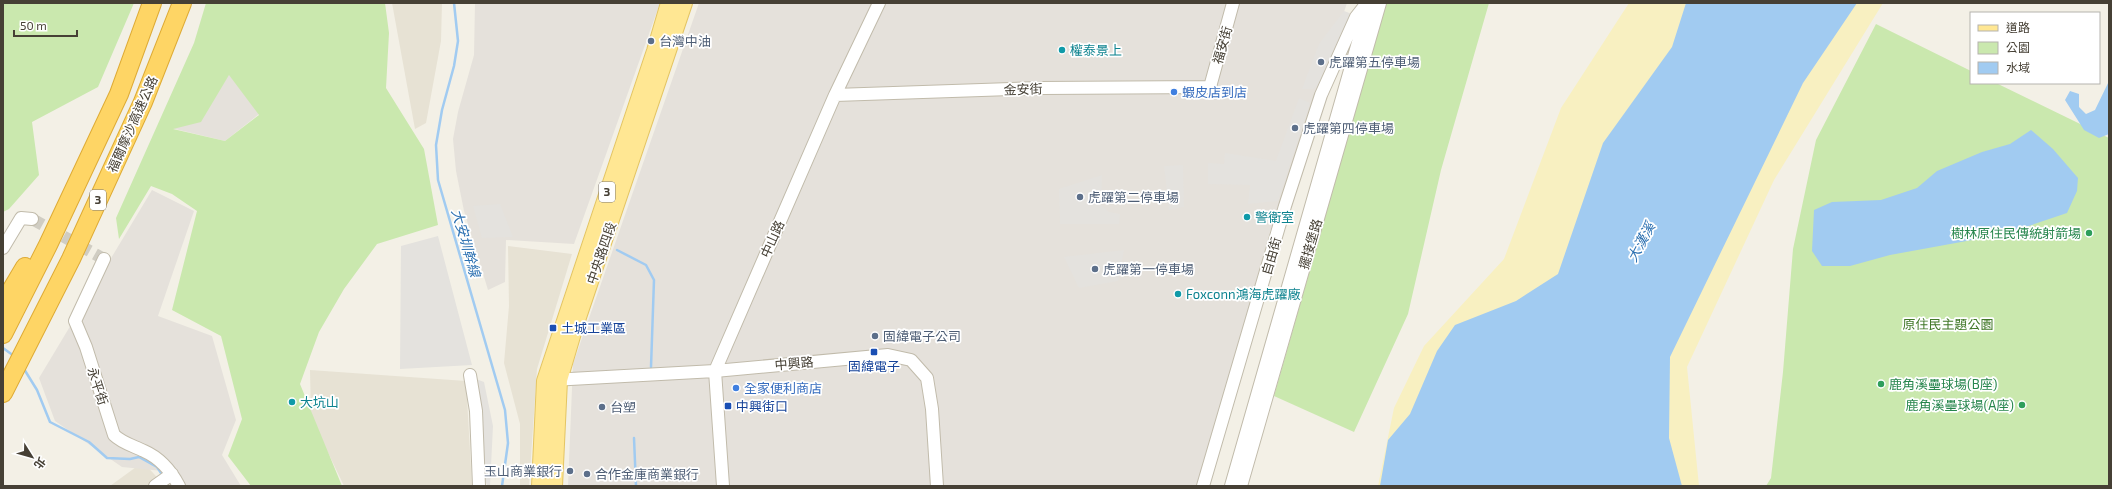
<svg xmlns="http://www.w3.org/2000/svg" width="2112" height="489" viewBox="0 0 2112 489" font-family="'Exo 2','Noto Sans TC',sans-serif">
<style>
.residential{fill:#e7e2d4}
.industrial{fill:#e5e1db}
.green{fill:#cae8ae;fill-rule:evenodd}
.sand{fill:#f8f0c1}
.parking{fill:#e4e2de}
.water{fill:#a1cbf1}
.lines{fill:none;stroke-linecap:round;stroke-linejoin:round}
.stream{stroke:#a1cbf1;stroke-width:2.5}
.minor-tunnel{stroke:#d0cdc3;stroke-width:12;stroke-dasharray:12 6;stroke-linecap:butt}
.minor-casing{stroke:#c1bbab;stroke-width:14}
.major-casing{stroke:#e4c563;stroke-width:18}
.highway-casing{stroke:#deab35;stroke-width:20}
.minor{stroke:#fff;stroke-width:12}
.major{stroke:#ffe793;stroke-width:16}
.highway{stroke:#fed565;stroke-width:18}
.service-dot{fill:#5c6f8a;stroke:#fff;stroke-width:1.5}
.culture-dot{fill:#0f9aa8;stroke:#fff;stroke-width:1.5}
.shop-dot{fill:#3f7fe0;stroke:#fff;stroke-width:1.5}
.leisure-dot{fill:#2e9e5b;stroke:#fff;stroke-width:1.5}
.transit-dot{fill:#1a4fb4;stroke:#fff;stroke-width:1.5}
.labels{text-anchor:middle;stroke-width:3.5;stroke-linejoin:round;paint-order:stroke}
.shield{fill:#fff;stroke:#7e7972;stroke-width:1}
.shield-label{font-size:12px;font-weight:bold;fill:#464035}
.service-label{font-size:13px;fill:#4e5e75;stroke:#fff;text-anchor:start}
.street-label{font-size:13px;fill:#464035;stroke:#fff}
.culture-label{font-size:13px;fill:#0d838f;stroke:#fff;text-anchor:start}
.shop-label{font-size:13px;fill:#366cbe;stroke:#fff;text-anchor:start}
.leisure-label{font-size:13px;fill:#27864d;stroke:#fff;text-anchor:end}
.park-label{font-size:13px;fill:#417828;stroke:#fff}
.transit-label{font-size:13px;fill:#164399;stroke:#fff;text-anchor:start}
.water-label{font-size:14px;font-style:italic;fill:#2e72b2;stroke:#fff}
</style>
<rect width="100%" height="100%" fill="#f3f0e6"/>
<path class="residential" d="M392 3H442L441 41 426 123 415 129Z
M508 246 572 254 537 369 529 486 520 485V424L504 363 509 306Z
M310 370 466 381 472 486H344L311 417Z
M143 462 165 486H110Z"/>
<path class="industrial" d="M475 3H660L574 244 506 240 505 282 488 290 464 211 456 171 453 139 458 112 474 55Z
M699 3H1347L1270 232 1198 486H568L573 364Z
M229 74 259 114 225 141 171 128 201 121Z
M152 190 194 211 158 316 212 336 236 420 222 455 241 486H171L163 471 122 467 55 421 39 378Z"/>
<path class="green" d="M3 3H134L98 87 32 122 39 175 9 209 3 212Z
M206 3H385L389 33 386 88 424 149 438 225 377 244 344 289 319 332 300 384 342 486H251L228 456 242 419 221 336 172 310 197 211 172 194 151 186 119 239 116 218 194 43ZM229 75 259 115 225 141 173 129 201 122Z
M1386 3H1489L1441 170 1408 314 1354 432 1274 396Z
M1876 24 1971 71V83H1996L2109 138V486H1766L1771 478 1783 372 1793 249 1816 140Z"/>
<path class="sand" d="M1629 3H1883L1774 180 1687 367 1699 486H1378L1394 408 1424 346 1504 259 1561 108Z"/>
<path class="parking" d="M1344 11 1352 14 1322 80 1313 89H1302L1319 44Z
M1299 98 1310 103 1278 201 1248 204 1250 185 1208 184V163L1224 164 1225 153 1276 161Z
M1183 165 1184 207 1169 210 1164 166Z
M1102 175 1101 205 1109 212 1120 214 1119 224H1060L1059 189Z
M500 204 513 237 482 238 473 206Z
M438 236 472 365 400 369 401 246Z
M1124 250 1118 281 1079 288 1064 257Z
M476 379 484 382 493 426 490 486H488L483 479Z"/>
<path class="water" d="M1686 3H1857L1803 83 1670 357 1669 438 1682 486H1380L1388 440 1410 414 1437 351 1455 325 1516 301 1558 274 1603 143 1672 47Z
M2109 81V134L2099 138 2084 130 2065 100 2070 91 2079 94V107L2086 114 2095 110Z
M2031 130 2053 149 2078 178 2077 191 2067 213 2005 234 1890 255 1850 266H1822L1812 251 1814 210 1832 202 1881 200 1917 188 1937 171 1982 152 2010 144Z"/>
<g class="lines">
<path class="stream" d="M454 3 458 41 454 66 442 110 436 145 438 180 505 410 508 443 502 486
M617 250 646 265 654 280 651 367
M3 348 14 356
M24 369 37 390 50 422 89 442 107 458 130 459 139 457 157 467 163 476
M634 438 636 486"/>
<path class="minor-tunnel" d="M32 219 104 259"/>
<defs>
<path id="minor" d="M835 95 1041 88 1210 87 1233 3
M3 248 21 218 32 219
M104 259 75 321 86 347 114 435C122 443 134 446 144 451 160 458 171 471 179 486
M470 375 476 411 479 486
M552 380 715 371 888 355 911 360 927 378 932 409 937 486
M155 486 172 474
M723 486 715 371 835 95 879 3
M1203 486 1285 206 1321 95 1356 17 1367 3
M1231 486 1369 4
M1241 486 1380 3"/>
<path id="major" d="M540 486 545 381 655 51 669 3
M554 486 559 380 575 326 684 3"/>
<path id="highway" d="M3 304 25 267
M3 334 48 245 119 94 152 3
M3 393 71 259 143 102 182 3"/>
</defs>
<use href="#minor" class="minor-casing"/>
<use href="#major" class="major-casing"/>
<use href="#highway" class="highway-casing"/>
<use href="#minor" class="minor"/>
<use href="#major" class="major"/>
<use href="#highway" class="highway"/>
</g>
<g class="service-dot">
<circle cx="651" cy="41" r="4"/>
<circle cx="1321" cy="62" r="4"/>
<circle cx="1295" cy="128" r="4"/>
<circle cx="1080" cy="197" r="4"/>
<circle cx="1095" cy="269" r="4"/>
<circle cx="875" cy="336" r="4"/>
<circle cx="602" cy="407" r="4"/>
<circle cx="570" cy="471" r="4"/>
<circle cx="587" cy="474" r="4"/>
</g>
<g class="culture-dot">
<circle cx="1062" cy="50" r="4"/>
<circle cx="1247" cy="217" r="4"/>
<circle cx="1178" cy="294" r="4"/>
<circle cx="292" cy="402" r="4"/>
</g>
<g class="shop-dot">
<circle cx="1174" cy="92" r="4"/>
<circle cx="736" cy="388" r="4"/>
</g>
<g class="leisure-dot">
<circle cx="2089" cy="233" r="4"/>
<circle cx="1881" cy="384" r="4"/>
<circle cx="2022" cy="405" r="4"/>
</g>
<g class="transit-dot">
<rect x="549" y="324" width="8" height="8" rx="2"/>
<rect x="870" y="348" width="8" height="8" rx="2"/>
<rect x="724" y="402" width="8" height="8" rx="2"/>
</g>
<g class="labels">
<g class="shield">
<rect x="599" y="182" width="16" height="20" rx="3"/>
<rect x="90" y="190" width="16" height="20" rx="3"/>
</g>
<g class="shield-label">
<text x="607" y="196">3</text>
<text x="98" y="204">3</text>
</g>
<g class="service-label">
<text x="659" y="46">台灣中油</text>
<text x="1329" y="67">虎躍第五停車場</text>
<text x="1303" y="133">虎躍第四停車場</text>
<text x="1088" y="202">虎躍第二停車場</text>
<text x="1103" y="274">虎躍第一停車場</text>
<text x="883" y="341">固緯電子公司</text>
<text x="610" y="412">台塑</text>
<text x="562" y="476" text-anchor="end">玉山商業銀行</text>
<text x="595" y="479">合作金庫商業銀行</text>
</g>
<g class="street-label">
<text transform="translate(1222 45) rotate(-74)" y="5">福安街</text>
<text transform="translate(1023 89) rotate(-2)" y="5">金安街</text>
<text transform="translate(132 124) rotate(-66)" y="5">福爾摩沙高速公路</text>
<text transform="translate(772 239) rotate(-66)" y="5">中山路</text>
<text transform="translate(1310 244) rotate(-74)" y="5">擺接堡路</text>
<text transform="translate(601 253) rotate(-71)" y="5">中央路四段</text>
<text transform="translate(1271 256) rotate(-74)" y="5">自由街</text>
<text transform="translate(794 363) rotate(-5)" y="5">中興路</text>
<text transform="translate(98 386) rotate(72)" y="5">永平街</text>
</g>
<g class="culture-label">
<text x="1070" y="55">權泰景上</text>
<text x="1255" y="222">警衛室</text>
<text x="1186" y="299">Foxconn鴻海虎躍廠</text>
<text x="300" y="407">大坑山</text>
</g>
<g class="shop-label">
<text x="1182" y="97">蝦皮店到店</text>
<text x="744" y="393">全家便利商店</text>
</g>
<g class="leisure-label">
<text x="2081" y="238">樹林原住民傳統射箭場</text>
<text x="1889" y="389" text-anchor="start">鹿角溪壘球場(B座)</text>
<text x="2014" y="410">鹿角溪壘球場(A座)</text>
</g>
<g class="park-label">
<text x="1948" y="329">原住民主題公園</text>
</g>
<g class="transit-label">
<text x="561" y="333">土城工業區</text>
<text x="874" y="371" text-anchor="middle">固緯電子</text>
<text x="736" y="411">中興街口</text>
</g>
<g class="water-label">
<text transform="translate(1641 242) rotate(-62)" y="5">大漢溪</text>
<text transform="translate(466 243) rotate(74)" y="5">大安圳幹線</text>
</g>
</g>
<rect width="2112" height="489" fill="none" stroke="#464035" stroke-width="8"/>
<rect x="1970" y="12" width="130" height="72" fill="#ffffff" stroke="#b5b3ae"/>
<rect x="1978" y="25" width="20" height="6" fill="#ffe793" stroke="#b5b3ae"/>
<text x="2006" y="32" font-size="12" fill="#464035">道路</text>
<rect x="1978" y="42" width="20" height="12" fill="#cae8ae" stroke="#b5b3ae"/>
<text x="2006" y="52" font-size="12" fill="#464035">公園</text>
<rect x="1978" y="62" width="20" height="12" fill="#a1cbf1" stroke="#b5b3ae"/>
<text x="2006" y="72" font-size="12" fill="#464035">水域</text>
<g transform="translate(32 457) rotate(127)" stroke="#ffffff" stroke-width="3" paint-order="stroke">
<path d="M0-3L7 15L0 10L-7 15Z" fill="#464035"/>
<text y="-6" font-size="11" font-weight="bold" text-anchor="middle" fill="#464035">北</text>
</g>
<path d="M14 30v6h63v-6" fill="none" stroke="#464035" stroke-width="2"/>
<text x="20" y="30" font-size="12" fill="#464035" stroke="#ffffff" stroke-width="3" paint-order="stroke">50 m</text>
</svg>
